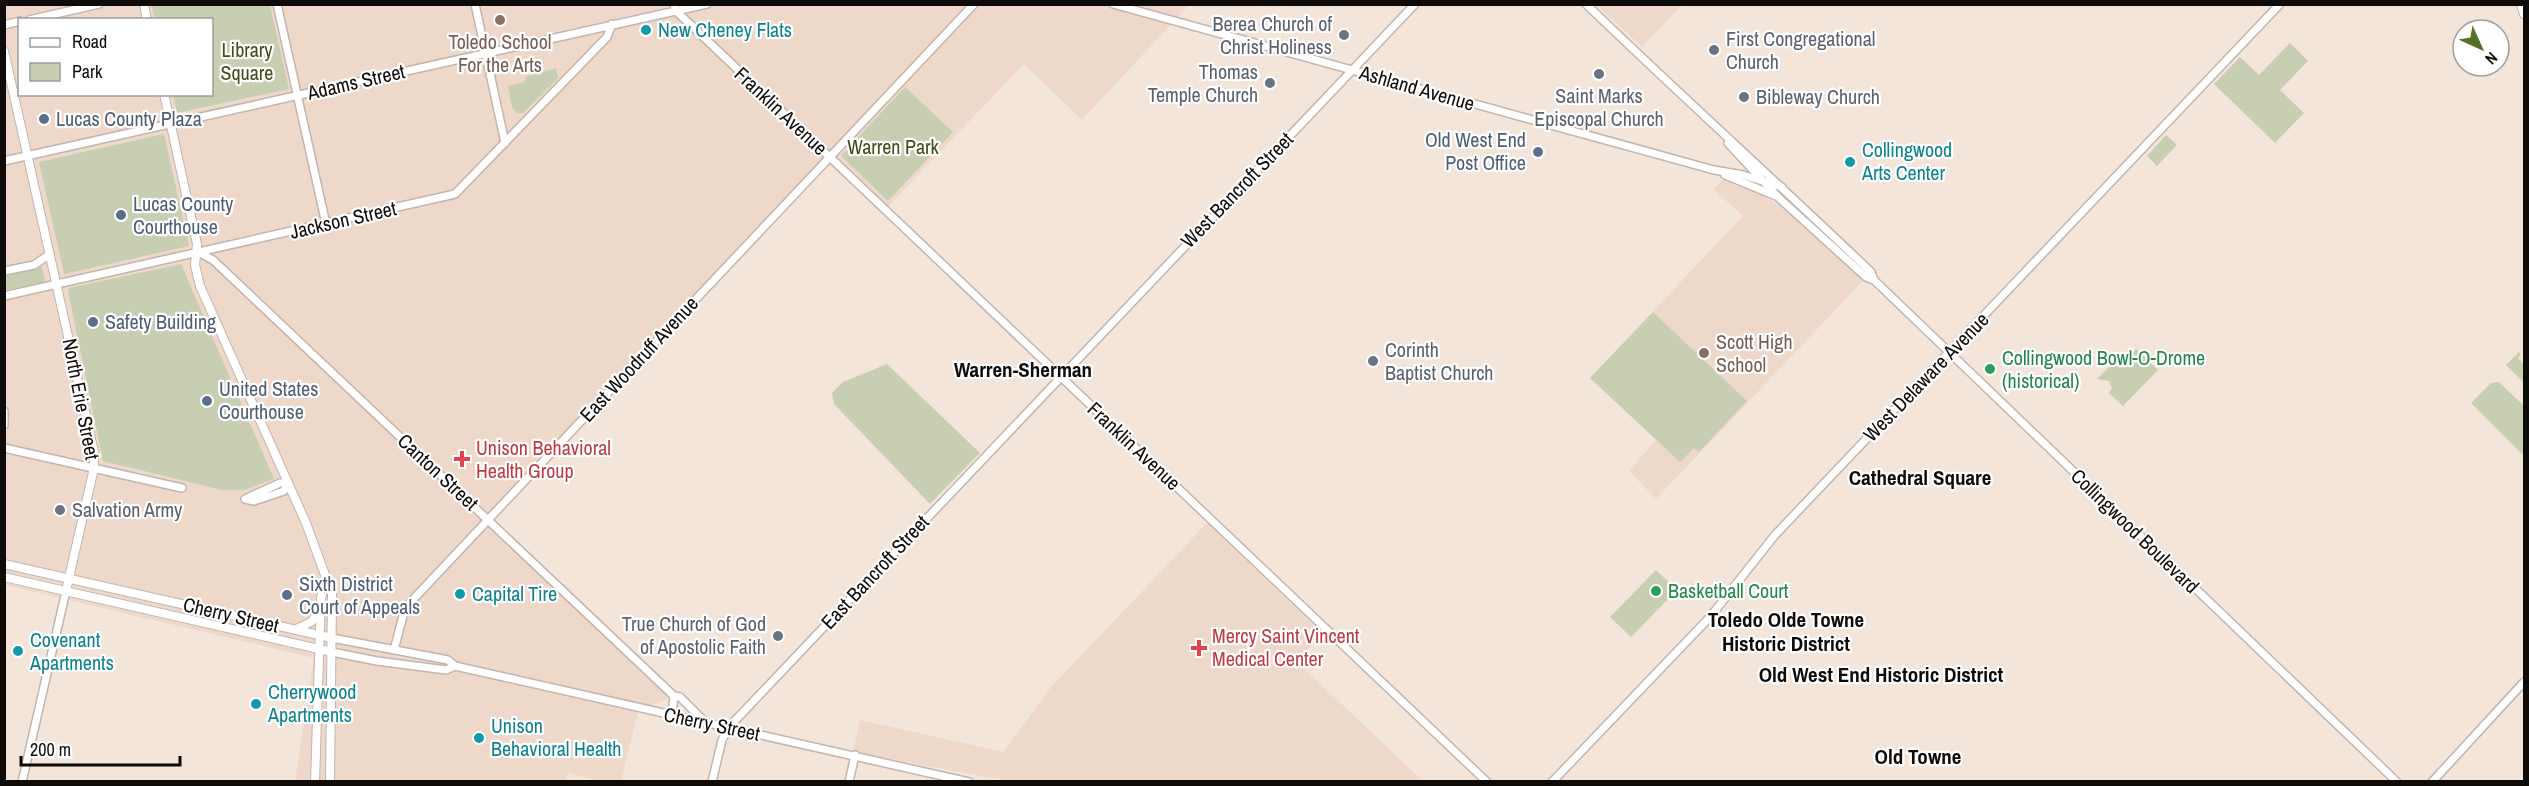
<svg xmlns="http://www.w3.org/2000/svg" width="2529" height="786" viewBox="0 0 2529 786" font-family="'Archivo Narrow',sans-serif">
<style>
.built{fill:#eed8ca;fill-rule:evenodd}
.green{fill:#c8ceb1}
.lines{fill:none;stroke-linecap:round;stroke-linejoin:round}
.secondary-casing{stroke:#c3b5ac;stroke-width:10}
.primary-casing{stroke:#c3b5ac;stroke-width:10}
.secondary{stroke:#fff;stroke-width:7}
.primary{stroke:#fff;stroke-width:8}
.education-dot{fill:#8d6e63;stroke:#fff;stroke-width:2}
.culture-dot{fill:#0f9aa8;stroke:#fff;stroke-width:2}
.worship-dot{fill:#6b7280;stroke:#fff;stroke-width:2}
.service-dot{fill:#5c6f8a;stroke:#fff;stroke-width:2}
.leisure-dot{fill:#2e9e5b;stroke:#fff;stroke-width:2}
.health-dot{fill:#e0444e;stroke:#fff;stroke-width:2}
.labels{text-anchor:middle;stroke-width:4.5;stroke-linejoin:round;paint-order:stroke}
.worship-label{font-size:20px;fill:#5b616d;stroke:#fff;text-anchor:start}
.culture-label{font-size:20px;fill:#0d838f;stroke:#fff;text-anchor:start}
.education-label{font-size:20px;fill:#785e54;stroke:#fff}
.park-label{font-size:20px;fill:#434b16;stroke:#fff}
.street-label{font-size:20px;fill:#0f0b08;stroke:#fff}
.service-label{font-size:20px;fill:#4e5e75;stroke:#fff;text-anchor:start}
.leisure-label{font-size:20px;fill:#27864d;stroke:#fff;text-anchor:start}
.health-label{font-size:20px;fill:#be3a42;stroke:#fff;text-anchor:start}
.neighbourhood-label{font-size:21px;font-weight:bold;fill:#0f0b08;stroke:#fff}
</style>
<rect width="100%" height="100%" fill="#f4e5db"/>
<path class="built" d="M5 5H1189L1082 120 1024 64 882 213 828 163 492 520 676 695 638 712 621 781H600L568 773 565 782 295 781 314 658 5 585ZM20 20H212V94H20Z
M1597 5H1682L1642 47Z
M1723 180 1756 192 1787 209 1863 281 1656 499 1629 471 1656 440 1590 378 1743 216 1713 189Z
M1207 523 1323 634 1297 662 1423 781H1009L853 752 860 720 1003 752 1051 687Z"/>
<path class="green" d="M151 5H270L289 89 177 113 173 95 212 94V20L155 19Z
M2290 43 2308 61 2280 90 2304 113 2275 143 2214 84 2240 57 2259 75Z
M556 68 558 78 523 113H517L512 107 508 86 525 82V77Z
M905 87 953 132 888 201 841 156Z
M164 134 189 246 64 274 39 162Z
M2166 135 2177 145 2157 166 2147 156Z
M181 264 274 479 244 490H222L103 461 68 291 69 288Z
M42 267 45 282 5 290V275Z
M1653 312 1747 401 1699 452 1694 448 1680 462 1590 378Z
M2136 349 2158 370 2123 406 2109 393 2112 388 2109 381 2097 379 2112 364 2119 367Z
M2519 352 2521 354 2518 358 2524 364V383L2506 365Z
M887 364 980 453 930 504 834 404 832 393 843 382Z
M2499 382 2524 406V456L2471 403 2491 383Z
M1656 570 1677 590 1631 637 1610 617Z"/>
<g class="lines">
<defs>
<path id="secondary" d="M277 4 326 224
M475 4 505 143
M674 4 676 11 713 46 1487 782
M1113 4 1714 170 1743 175 1782 187
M1586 4C1680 95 1777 182 1871 272L1874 280 2397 782
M29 20 99 4
M4 25 20 21
M1728 143 1779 198 1866 277 1874 280
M4 161 707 4
M1725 175 1776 196
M200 253 213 260 674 696 680 697 705 722
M4 271 34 265 50 254
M4 296 455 194 607 37 612 24
M4 411V425
M4 448 182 488
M280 483H288L284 491 254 501 245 499Z
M332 638 448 660 455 666 969 782
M394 650 405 608 974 4
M332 652 377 661 446 670 455 666
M672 715 674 696
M22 782 66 591
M712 782 722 740 729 727 1415 4
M849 782 855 755
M1552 782 1710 617 1775 535 2280 4
M2432 782 2524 682"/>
<path id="primary" d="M144 4 147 20
M2521 4 2524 14
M4 51 94 452V468L66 591
M164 94 197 244 195 265 200 286 306 523 332 594 330 782
M4 564 332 638
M4 577 332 652
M296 629 311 622 320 612
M315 782 321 597 326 585"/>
</defs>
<use href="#secondary" class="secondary-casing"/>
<use href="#primary" class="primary-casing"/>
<use href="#secondary" class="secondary"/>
<use href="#primary" class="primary"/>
</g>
<g class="education-dot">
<circle cx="500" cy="20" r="6"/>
<circle cx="1704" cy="353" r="6"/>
</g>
<g class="culture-dot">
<circle cx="646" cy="30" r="6"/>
<circle cx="1850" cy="162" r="6"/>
<circle cx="460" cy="594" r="6"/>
<circle cx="18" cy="651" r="6"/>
<circle cx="256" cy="704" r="6"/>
<circle cx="479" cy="738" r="6"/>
</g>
<g class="worship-dot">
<circle cx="1344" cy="35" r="6"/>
<circle cx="1714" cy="50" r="6"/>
<circle cx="1599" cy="74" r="6"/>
<circle cx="1270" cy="83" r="6"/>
<circle cx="1744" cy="97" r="6"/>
<circle cx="1373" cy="361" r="6"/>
<circle cx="60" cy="510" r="6"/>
<circle cx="778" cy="636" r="6"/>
</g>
<g class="service-dot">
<circle cx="44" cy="119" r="6"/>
<circle cx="1538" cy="152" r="6"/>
<circle cx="121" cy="215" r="6"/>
<circle cx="93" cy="322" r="6"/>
<circle cx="207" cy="401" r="6"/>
<circle cx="287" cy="595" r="6"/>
</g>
<g class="leisure-dot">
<circle cx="1990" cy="369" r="6"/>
<circle cx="1656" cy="591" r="6"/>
</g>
<g class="health-dot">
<path d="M459 450h6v6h6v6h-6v6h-6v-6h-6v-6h6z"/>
<path d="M1196 639h6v6h6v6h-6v6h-6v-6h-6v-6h6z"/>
</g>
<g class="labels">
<g class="worship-label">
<text x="1332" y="31" text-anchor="end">Berea Church of<tspan x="1332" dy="23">Christ Holiness</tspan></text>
<text x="1726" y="46">First Congregational<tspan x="1726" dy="23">Church</tspan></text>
<text x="1258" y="79" text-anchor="end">Thomas<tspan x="1258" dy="23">Temple Church</tspan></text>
<text x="1599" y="103" text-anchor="middle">Saint Marks<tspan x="1599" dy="23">Episcopal Church</tspan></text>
<text x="1756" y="104">Bibleway Church</text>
<text x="1385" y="357">Corinth<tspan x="1385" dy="23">Baptist Church</tspan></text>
<text x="72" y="517">Salvation Army</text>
<text x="766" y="631" text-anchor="end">True Church of God<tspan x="766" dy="23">of Apostolic Faith</tspan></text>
</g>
<g class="culture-label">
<text x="658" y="37">New Cheney Flats</text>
<text x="1862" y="157">Collingwood<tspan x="1862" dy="23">Arts Center</tspan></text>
<text x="472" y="601">Capital Tire</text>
<text x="30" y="647">Covenant<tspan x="30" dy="23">Apartments</tspan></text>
<text x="268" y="699">Cherrywood<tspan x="268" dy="23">Apartments</tspan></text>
<text x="491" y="733">Unison<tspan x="491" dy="23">Behavioral Health</tspan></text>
</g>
<g class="education-label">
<text x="500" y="49">Toledo School<tspan x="500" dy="23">For the Arts</tspan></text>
<text x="1716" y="349" text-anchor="start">Scott High<tspan x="1716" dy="23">School</tspan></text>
</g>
<g class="park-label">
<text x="247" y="57">Library<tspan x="247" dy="23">Square</tspan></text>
<text x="893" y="154">Warren Park</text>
</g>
<g class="street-label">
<text transform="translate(356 82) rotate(-13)" y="7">Adams Street</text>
<text transform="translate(1417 88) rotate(16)" y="7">Ashland Avenue</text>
<text transform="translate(781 111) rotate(43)" y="7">Franklin Avenue</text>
<text transform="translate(1237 190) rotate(-46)" y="7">West Bancroft Street</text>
<text transform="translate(343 220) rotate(-13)" y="7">Jackson Street</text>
<text transform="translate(639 359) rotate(-47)" y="7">East Woodruff Avenue</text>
<text transform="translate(1926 377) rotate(-46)" y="7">West Delaware Avenue</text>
<text transform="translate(81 399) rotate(79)" y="7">North Erie Street</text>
<text transform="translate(1134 446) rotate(43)" y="7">Franklin Avenue</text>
<text transform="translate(438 472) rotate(43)" y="7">Canton Street</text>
<text transform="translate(2135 531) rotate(44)" y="7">Collingwood Boulevard</text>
<text transform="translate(875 572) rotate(-47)" y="7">East Bancroft Street</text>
<text transform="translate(231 615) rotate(13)" y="7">Cherry Street</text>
<text transform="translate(712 724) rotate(12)" y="7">Cherry Street</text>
</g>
<g class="service-label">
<text x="56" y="126">Lucas County Plaza</text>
<text x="1526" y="147" text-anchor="end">Old West End<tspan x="1526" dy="23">Post Office</tspan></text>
<text x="133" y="211">Lucas County<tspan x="133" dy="23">Courthouse</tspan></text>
<text x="105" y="329">Safety Building</text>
<text x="219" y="396">United States<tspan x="219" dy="23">Courthouse</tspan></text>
<text x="299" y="591">Sixth District<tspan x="299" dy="23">Court of Appeals</tspan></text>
</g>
<g class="leisure-label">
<text x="2002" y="365">Collingwood Bowl-O-Drome<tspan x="2002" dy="23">(historical)</tspan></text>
<text x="1668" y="598">Basketball Court</text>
</g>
<g class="health-label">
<text x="476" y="455">Unison Behavioral<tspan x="476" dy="23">Health Group</tspan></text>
<text x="1212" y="643">Mercy Saint Vincent<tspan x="1212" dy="23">Medical Center</tspan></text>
</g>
<g class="neighbourhood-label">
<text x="1023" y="377">Warren-Sherman</text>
<text x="1920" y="485">Cathedral Square</text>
<text x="1786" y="627">Toledo Olde Towne<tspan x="1786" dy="24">Historic District</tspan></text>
<text x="1881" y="682">Old West End Historic District</text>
<text x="1918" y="764">Old Towne</text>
</g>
</g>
<rect width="2529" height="786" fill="none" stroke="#0f0b08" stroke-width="12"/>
<rect x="18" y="18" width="195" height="78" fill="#ffffff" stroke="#9f9d9c" stroke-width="1.5"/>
<rect x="30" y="38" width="30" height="9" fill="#ffffff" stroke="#9f9d9c" stroke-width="1.5"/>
<text x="72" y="48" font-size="18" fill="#0f0b08">Road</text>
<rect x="30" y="63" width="30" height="18" fill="#c8ceb1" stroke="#9f9d9c" stroke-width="1.5"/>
<text x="72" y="78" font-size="18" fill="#0f0b08">Park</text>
<g transform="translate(2481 48) rotate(135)"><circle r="28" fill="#ffffff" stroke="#9f9d9c" stroke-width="1.5"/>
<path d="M0-4.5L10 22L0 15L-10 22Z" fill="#547024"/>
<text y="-9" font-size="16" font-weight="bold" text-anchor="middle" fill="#0f0b08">N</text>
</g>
<path d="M21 756v9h159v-9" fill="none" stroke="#0f0b08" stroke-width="3"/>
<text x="30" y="756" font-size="18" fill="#0f0b08" stroke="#ffffff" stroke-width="4.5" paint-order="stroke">200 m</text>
</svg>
